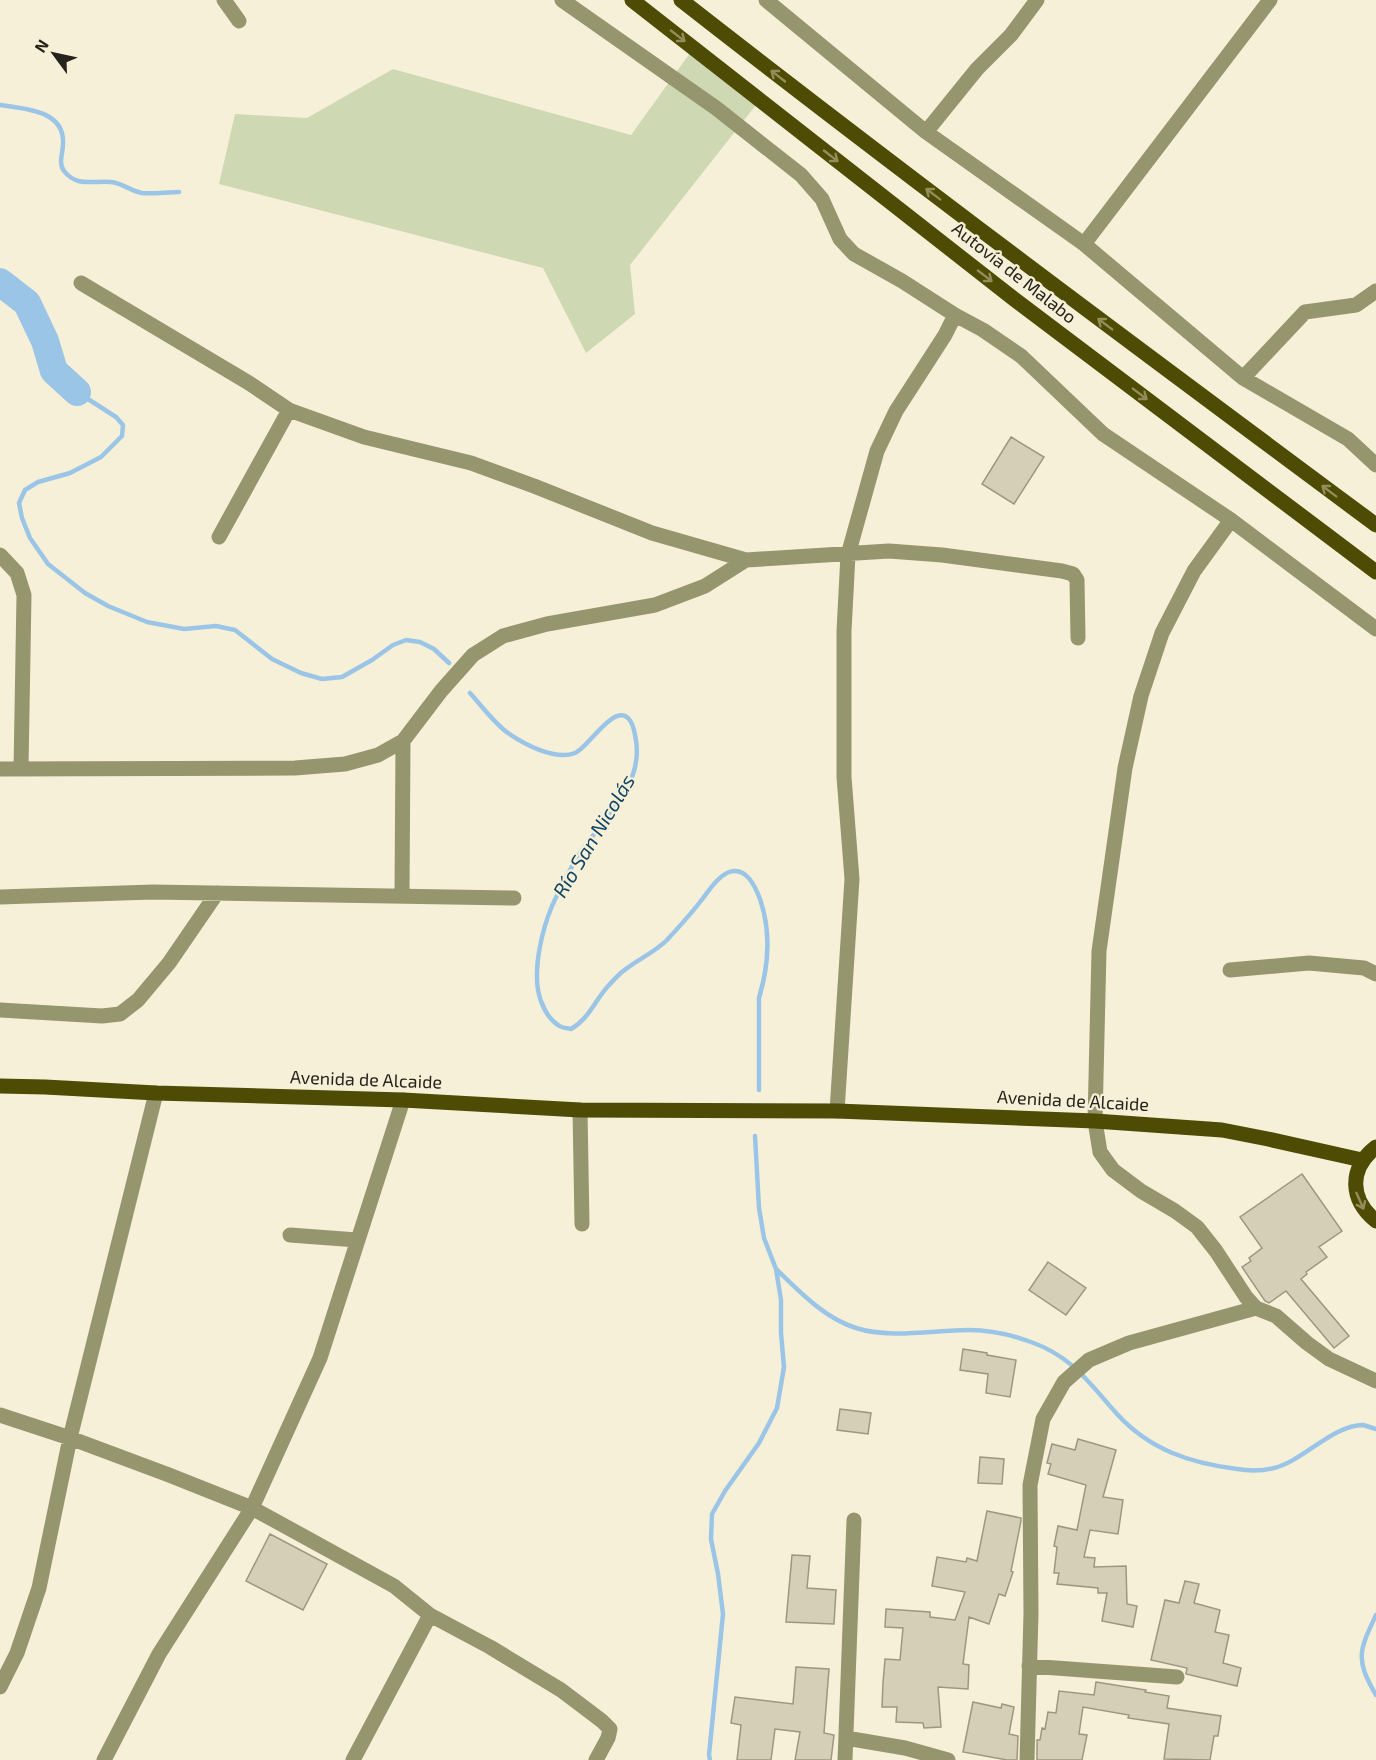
<svg xmlns="http://www.w3.org/2000/svg" width="1376" height="1760" viewBox="0 0 1376 1760" font-family="'Exo 2',sans-serif">
<style>
.green{fill:#ced8b3}
.lines{fill:none;stroke-linecap:round;stroke-linejoin:round}
.stream{stroke:#9bc5e6;stroke-width:4.5}
.river{stroke:#9bc5e6;stroke-width:28}
.building{fill:#d6cfb8;stroke:#9d9780;stroke-width:1.5}
.minor{stroke:#96966e;stroke-width:15}
.major{stroke:#4e4b04;stroke-width:15}
.oneway{stroke:#928d59}
.labels{text-anchor:middle;stroke-width:4.5;stroke-linejoin:round;paint-order:stroke}
.street-label{font-size:18px;fill:#26231a;stroke:#f7f0d8}
.water-label{font-size:20px;font-style:italic;fill:#104363;stroke:#f7f0d8}
</style>
<rect width="100%" height="100%" fill="#f7f0d8"/>
<path class="green" d="M698 42 763 96 630 265 635 314 586 353 543 268 219 184 235 114 307 118 393 69 631 135Z"/>
<g class="lines">
<path class="stream" d="M0 105C25 109 65 110 63 144 63 153 58 163 64 171 77 188 95 180 111 182 122 183 131 191 142 193 153 194 167 192 179 192
M77 392 116 417 123 425 122 436 101 457 70 473 38 482 25 490 19 503 22 518 30 538 48 564 85 593 108 606 147 622 184 629 216 626 235 630 272 659 301 673 322 679 342 677 372 660 393 645 406 640 420 642 434 649 449 663
M470 693C481 705 495 724 508 733 524 744 555 761 575 753 588 748 613 704 628 718 632 722 634 729 635 735 646 782 607 815 582 850 573 863 559 891 552 906 542 930 534 965 538 990 540 1002 547 1018 558 1025 561 1028 567 1028 571 1029 589 1019 595 1000 609 985 613 981 617 976 622 972 636 960 654 953 667 940 678 928 690 915 700 902 708 892 717 877 729 872 746 866 755 886 760 899 771 931 769 965 759 998V1090
M776 1269C799 1291 824 1318 856 1328 890 1339 933 1330 969 1330 988 1330 1012 1335 1031 1342 1073 1357 1089 1383 1117 1414 1150 1450 1190 1463 1237 1469 1249 1471 1262 1471 1274 1468 1303 1461 1333 1425 1363 1425 1367 1426 1372 1428 1376 1429
M1376 1615C1359 1651 1355 1659 1376 1695
M710 1760 709 1755 723 1614 718 1574 711 1539 712 1514 725 1491 759 1443 777 1408 784 1367 781 1333V1300L776 1269 764 1238 759 1208 755 1136"/>
<path class="river" d="M0 282 27 303 45 341 54 371 77 392"/>
</g>
<path class="building" d="M1011 437 1044 457 1014 504 982 484Z
M1302 1174 1342 1231 1319 1247 1327 1257 1306 1272 1307 1274 1301 1279 1349 1336 1334 1348 1286 1291 1269 1303 1265 1301 1242 1267 1251 1261 1249 1258 1262 1248 1240 1217Z
M1048 1262 1086 1288 1066 1315 1029 1290Z
M963 1349 987 1353V1355L1016 1360 1010 1397 986 1393 988 1374 960 1370Z
M840 1409 871 1413 868 1434 837 1430Z
M1078 1439 1116 1450 1103 1497 1123 1500 1118 1534 1090 1530 1084 1557 1095 1558 1094 1567 1126 1566 1127 1604 1137 1606 1133 1627 1102 1621 1107 1593H1098V1588L1057 1584 1059 1573H1054L1057 1547 1054 1546 1058 1526 1077 1530 1086 1485 1048 1474 1051 1464 1047 1463 1052 1444 1075 1450Z
M980 1457 1004 1459 1002 1484 978 1483Z
M987 1511 1021 1518V1521L1011 1571 1013 1572 1005 1596 999 1594 989 1624 969 1617 963 1664 969 1665 968 1689 938 1687 941 1727 924 1728 923 1723 896 1722 897 1707H882L883 1683 885 1659 900 1660 903 1628 885 1627 886 1609 930 1612V1617L955 1620 965 1592 932 1586 937 1557 966 1562 967 1558 977 1561Z
M270 1534 327 1564 303 1610 246 1581Z
M792 1555 810 1556 807 1588 836 1590 834 1624 786 1622Z
M1185 1581 1199 1584 1194 1603 1220 1610 1215 1632 1229 1635 1223 1663 1241 1668 1237 1686 1186 1674 1187 1668 1151 1660 1165 1600 1179 1603Z
M796 1667 829 1669 824 1733 834 1735 831 1760H795L800 1732 775 1729 771 1760H737L741 1725 731 1723 735 1697 793 1704Z
M1096 1682 1146 1690 1145 1692 1169 1696 1167 1708 1221 1716 1218 1736H1214L1210 1760 1164 1759 1169 1724 1128 1718 1129 1715 1083 1707 1079 1734 1087 1735 1082 1760H1037V1740H1040L1042 1728 1045 1729 1048 1712 1056 1713 1059 1691 1094 1695Z
M973 1702 1001 1708 1002 1704 1014 1707 1009 1734 1018 1736 1017 1760H1007L963 1752Z"/>
<g class="lines">
<path class="minor" d="M224 0 239 21
M562 0 716 108 801 175 822 199 840 239 854 254 902 281 955 315
M766 0 926 132 1084 244 1243 378 1348 439 1376 465
M926 132 977 69 1011 35 1037 0
M1084 244 1270 0
M81 283 249 383 289 410 364 437 471 463 534 486 652 533 746 560
M1243 378 1305 312 1356 305 1376 291
M219 537 289 410
M0 555 17 573 24 595 21 769
M0 769 295 768 345 764 378 755 403 741 441 691 473 655 503 636 547 624 655 605 705 586 746 560 889 551 942 555 1062 571 1073 574 1077 580 1078 638
M402 895 403 741
M0 897 153 892 514 898
M1230 970 1309 963 1364 968 1376 974
M0 1010 102 1016 120 1014 138 1000 169 963 217 893
M580 1110 582 1224
M837 1111 852 879 844 777V631L848 555 877 451 896 411 945 335 955 315 983 330 1021 356 1103 434 1231 520 1376 629
M290 1235 357 1240
M1256 1308 1276 1316 1307 1343 1329 1359 1376 1381
M0 1415 70 1438 169 1475 252 1508 394 1586 430 1615 490 1647 561 1690 602 1721 610 1729 608 1738 596 1760
M1029 1666 1177 1677
M0 1687 17 1653 39 1588 70 1438 156 1093
M846 1738 905 1748 948 1760
M104 1760 159 1654 252 1508 320 1358 403 1100
M353 1760 430 1615
M845 1760 854 1520
M1027 1760 1031 1613 1030 1485 1043 1419 1064 1382 1089 1360 1129 1343 1256 1308 1246 1297 1216 1251 1197 1227 1175 1211 1141 1191 1113 1170 1100 1152 1095 1121 1099 951 1125 768 1141 696 1162 633 1194 571 1231 520"/>
<path class="major" d="M632 0 1014 299 1376 572
M681 0C910 179 1143 352 1376 525
M0 1086 45 1087 156 1093 403 1100 580 1110 837 1111 1095 1121 1222 1130 1268 1139 1362 1160
M1376 1147C1348 1169 1350 1200 1376 1221"/>
</g>
<defs><path id="oneway-shaft" d="M-6 0H5M1.5-3L5.5 0L1.5 3" fill="none" stroke-width="1.6" stroke-linecap="round" stroke-linejoin="round" transform="scale(1.5)"/></defs>
<g class="oneway">
<use href="#oneway-shaft" transform="translate(678 36) rotate(38)"/>
<use href="#oneway-shaft" transform="translate(778 76) rotate(-142)"/>
<use href="#oneway-shaft" transform="translate(831 156) rotate(38)"/>
<use href="#oneway-shaft" transform="translate(933 194) rotate(-143)"/>
<use href="#oneway-shaft" transform="translate(985 276) rotate(38)"/>
<use href="#oneway-shaft" transform="translate(1105 324) rotate(-143)"/>
<use href="#oneway-shaft" transform="translate(1140 394) rotate(37)"/>
<use href="#oneway-shaft" transform="translate(1329 491) rotate(-143)"/>
<use href="#oneway-shaft" transform="translate(1360 1201) rotate(66)"/>
</g>
<g class="labels">
<g class="street-label">
<text transform="translate(1014 273) rotate(38)" y="6">Autovía de Malabo</text>
<text transform="translate(366 1080) rotate(2)" y="6">Avenida de Alcaide</text>
<text transform="translate(1073 1101) rotate(3)" y="6">Avenida de Alcaide</text>
</g>
<g class="water-label">
<text transform="translate(594 836) rotate(-59)" y="7">Río San Nicolás</text>
</g>
</g>
<g transform="translate(54 54) rotate(303)" stroke="#f7f0d8" stroke-width="4.5" paint-order="stroke">
<path d="M0-4.5L10 22L0 15L-10 22Z" fill="#26231a"/>
<text y="-9" font-size="16" font-weight="bold" text-anchor="middle" fill="#26231a">N</text>
</g>
</svg>
